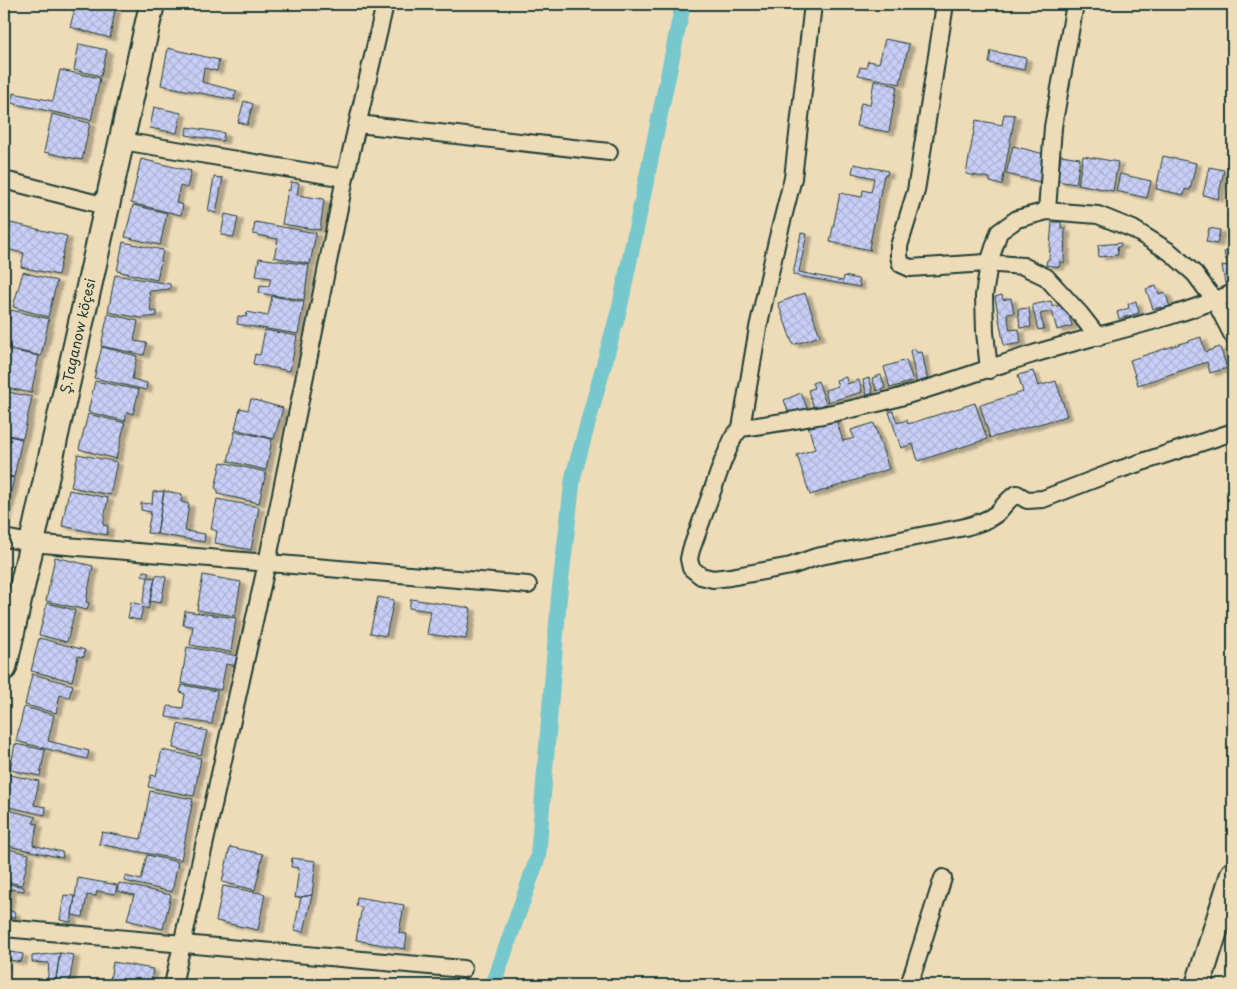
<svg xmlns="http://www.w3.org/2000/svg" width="1237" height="989" viewBox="0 0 1237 989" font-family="'Playpen Sans',sans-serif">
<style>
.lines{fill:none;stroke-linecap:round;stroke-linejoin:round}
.canal{stroke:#76c8cd;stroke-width:16}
.building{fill:url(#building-cross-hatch);stroke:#1f3d34;filter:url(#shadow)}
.street-casing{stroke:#1f3d34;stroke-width:20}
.secondary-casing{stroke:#1f3d34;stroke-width:28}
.street{stroke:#eedcb9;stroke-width:16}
.secondary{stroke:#eedcb9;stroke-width:24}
.labels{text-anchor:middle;stroke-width:5;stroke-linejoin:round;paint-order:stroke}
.street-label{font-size:14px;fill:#1f3d34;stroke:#eedcb9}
</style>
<defs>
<pattern id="building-cross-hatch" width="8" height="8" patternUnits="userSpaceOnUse" patternTransform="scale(1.25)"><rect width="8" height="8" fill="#cacef6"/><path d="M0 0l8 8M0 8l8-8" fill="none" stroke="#adb2d4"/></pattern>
<filter id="shadow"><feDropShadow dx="5.5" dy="3" stdDeviation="1" flood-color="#0004"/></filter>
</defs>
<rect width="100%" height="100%" fill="#eedcb9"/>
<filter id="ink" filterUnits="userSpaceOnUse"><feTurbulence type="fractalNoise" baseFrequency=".02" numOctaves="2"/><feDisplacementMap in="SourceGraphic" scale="10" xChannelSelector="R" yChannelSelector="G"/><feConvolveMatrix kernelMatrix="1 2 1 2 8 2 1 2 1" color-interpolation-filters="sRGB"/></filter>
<g filter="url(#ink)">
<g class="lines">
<path class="canal" d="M493 985 538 857 559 597 573 477 620 306 683 4"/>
</g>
<path class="building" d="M76 4H116L110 38 70 27Z
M885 39 909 44 900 84 858 75 860 67 866 68 868 61 879 63Z
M79 44 107 50 101 76 74 70Z
M168 48 219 60 217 71 204 68 202 82 237 91 234 97 235 100 161 85Z
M991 51 1026 58 1024 70 989 63Z
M60 70 100 78 91 120 11 103 13 93 53 101Z
M874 81 897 86 889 132 856 126 861 103 870 105Z
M244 101 253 104 247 125 238 122Z
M154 107 181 113 177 133 150 128Z
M52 114 90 123 82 160 44 152Z
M1004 114 1015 115 1002 185 990 182V178L966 174 976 120 1002 125Z
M187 127 224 133 223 141 186 135Z
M1013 146 1048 155 1041 182 1006 174Z
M1061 155 1080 158 1076 184 1057 181Z
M1083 156 1118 162 1113 191 1078 184Z
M1163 156 1196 163 1190 190 1185 189 1184 195 1156 189Z
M141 159 191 171 187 188 180 186 176 203 183 205 181 215 131 203Z
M854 164 888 171 887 175H884L869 248 871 250 830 242 840 193 862 197 863 190 871 192 874 178 852 173Z
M1209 167 1224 170 1218 199 1203 195Z
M1233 171V203L1227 202Z
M1120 174 1151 181 1147 198 1116 191Z
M214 177 223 178 216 213 208 211Z
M291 182 299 183 297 195 324 199 320 230 282 224 288 190H290Z
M133 205 167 213 160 245 125 237Z
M225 214 238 217 234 237 221 235Z
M255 222 316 233 310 264 274 257 278 239 253 234Z
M1052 222H1061V229H1065L1064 263 1060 261 1059 267 1046 265 1047 260 1049 259Z
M11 223 67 236 58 275 21 267 24 253 6 249Z
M1209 228 1220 230 1217 244 1206 242Z
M801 233 807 234 799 272 843 281 844 276 858 279 860 287 793 275Z
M123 242 163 250 157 280 117 271Z
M1121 243V246L1117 247 1118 255 1099 257 1098 245Z
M1233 250V259L1226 260 1224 252Z
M259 258 309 265 304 300 259 293 260 285 269 286 271 278 256 276Z
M1233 264V282L1225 283 1222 266Z
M23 272 57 281 48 317 13 307Z
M115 275 170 284V289L149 291 151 312 157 311V316L141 318 108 312Z
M1156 286 1159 294 1165 292 1170 307 1164 310 1161 307 1153 309 1146 289Z
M805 293 820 336 793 345 778 303Z
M1002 295 1003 300 1011 298 1014 313 1007 314 1010 330 1019 329 1021 343 1004 346 995 297Z
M272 296 304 302 298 334 237 324 238 316 246 317 247 312 268 316Z
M1051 301 1052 307 1066 304 1072 326 1057 330 1052 311 1040 314 1044 329 1038 330 1032 305Z
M1136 301 1139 313 1119 319 1117 312 1129 308 1128 304Z
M1029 308 1031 327 1020 328 1018 309Z
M11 310 49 319 41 356 4 347Z
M108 314 138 321 134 341 147 343 144 355 101 346Z
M265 330 297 336 290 371 253 364 255 354 260 355Z
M1201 337 1205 352 1220 347 1227 368 1210 373 1207 362 1138 385 1130 360Z
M102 347 137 356 132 379 147 383 146 390 94 378Z
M914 348 917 353 922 352 928 382 917 384 910 351Z
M4 349 39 356 31 393 4 387Z
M906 360 913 381 890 388 884 367Z
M1033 371 1038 386 1056 381 1067 416 990 438 980 405 1023 392 1018 375Z
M881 375 885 388 877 391 872 378Z
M846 377 847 384 859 380 862 392 828 402 825 390 838 386 836 380Z
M869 378 873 393 867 395 863 380Z
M95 381 139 390 133 414 127 412 125 421 88 412Z
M818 381 826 404 814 408 808 390 814 388 812 383Z
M4 391 32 397 23 438 4 434Z
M801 393 807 408 789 414 784 400Z
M251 399 283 408 274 439 235 429 240 408 248 410Z
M975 403 987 439 918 461 913 444 901 448 889 412 893 411 897 423 907 420 908 424Z
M834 413 843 441 854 438 851 430 874 423 889 469 810 495 797 455 815 449 807 422Z
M88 414 125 423 116 459 79 449Z
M235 431 272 439 266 470 228 461Z
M4 435 22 439 14 477 4 475Z
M78 454 117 462 110 495 71 487Z
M221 462 266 472 259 503 218 494V490L215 488Z
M4 476 14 478 5 521H4Z
M69 490 108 498 103 525 108 526 107 535 62 526Z
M164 491 182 494 181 502 189 504 185 531 205 534 204 542 157 534Z
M164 491 157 534 147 533 151 512 141 510V503L152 504 153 492Z
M217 499 259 507 251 550 215 543 217 531 211 529Z
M55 557 93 566 86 602 89 603 87 610 46 601Z
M143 571 149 572 148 577 155 578 148 609 143 607 140 620 128 618 131 602 142 605 148 578 142 575Z
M156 575 166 577 161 603 150 601Z
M203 575 241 582 235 616 197 610Z
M378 597 394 600 386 636 370 633Z
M411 599 471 608 466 639 427 634 431 611 409 608Z
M47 603 75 610 67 642 39 635Z
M185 611 236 618 231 652 190 645 193 626 183 625Z
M39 638 85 650 84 657 78 656 72 681 31 671Z
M187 647 239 656 238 666 226 664 221 690 181 683Z
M32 674 73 685 69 697 60 695 56 713 25 705Z
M182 685 217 691 212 724 166 717 168 706 183 708 185 694 180 692Z
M24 707 54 715 48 741 89 751 87 759 16 741Z
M178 724 207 731 201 755 173 748Z
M15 744 45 750 40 776 10 770Z
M162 750 201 758 194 796 148 787 151 775 156 776Z
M6 774 39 781 34 805 46 807 45 815 4 806V784Z
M150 791 193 799 181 860 99 844 102 832 141 839Z
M4 809 36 817 33 823 38 824 33 845 62 852 63 858 4 845Z
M230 847 263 854 255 890 222 882Z
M4 848 29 854 22 885 4 881Z
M147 855 178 862 172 892 124 881 125 876 141 880Z
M292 858 316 861 312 895 295 898 299 868 291 867Z
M78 878 117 885 115 894 97 891 96 896 87 895 83 917 72 915Z
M4 883 24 887V891L11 889 7 910 14 912 16 918 4 916Z
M119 883 171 895 163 929 127 920 134 895 117 891Z
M223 886 265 894 258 930 216 921Z
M64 895 75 896 71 922 60 920Z
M312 895 304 932 294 930 301 897Z
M357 897 404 905 399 933 407 934 405 949 356 940 362 907 356 906Z
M4 951 23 954 21 962 5 959 4 969Z
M60 953 55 985H47L49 963 32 962V956Z
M60 953 74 955 69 985H55Z
M113 962 153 969 150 985H109Z"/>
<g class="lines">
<defs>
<path id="street" d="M813 4 793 178 777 241 758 328 741 428 734 436 723 461 691 550 689 559 691 568 701 576 713 579 730 577 791 566 816 557 965 527C976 524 987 521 996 514 1003 508 1007 499 1017 494L1027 500 1043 499 1118 470 1233 432
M945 4 916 191 899 246V256L901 264 910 268 986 263 1023 266 1046 277 1080 314 1098 337
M358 124 609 152
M122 141 345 178
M4 180 106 206
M1047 211 1053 127 1075 4
M989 370 985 332 984 296 989 263 999 232 1017 219 1047 211 1098 215 1133 229 1170 252 1195 274 1215 301 1233 336
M741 428C789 422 838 413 886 401 935 388 982 370 1030 355 1098 334 1168 321 1233 293
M4 538 31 543 528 585
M4 928 463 969
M173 985 267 563 345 178 385 4
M909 985 943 878"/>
<g id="secondary">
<path id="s1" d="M4 668 152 4"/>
<path d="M1198 985 1233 874"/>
</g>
</defs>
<use href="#street" class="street-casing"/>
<use href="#secondary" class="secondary-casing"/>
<use href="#street" class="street"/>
<use href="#secondary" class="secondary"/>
</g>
</g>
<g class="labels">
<g class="street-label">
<text dy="5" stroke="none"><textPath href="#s1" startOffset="340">Ş.Taganow köçesi</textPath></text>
</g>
</g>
<rect width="1237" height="989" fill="none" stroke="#eedcb9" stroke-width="20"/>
<rect x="10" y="10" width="1217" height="969" fill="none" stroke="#1f3d34" stroke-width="2" filter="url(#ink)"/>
</svg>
